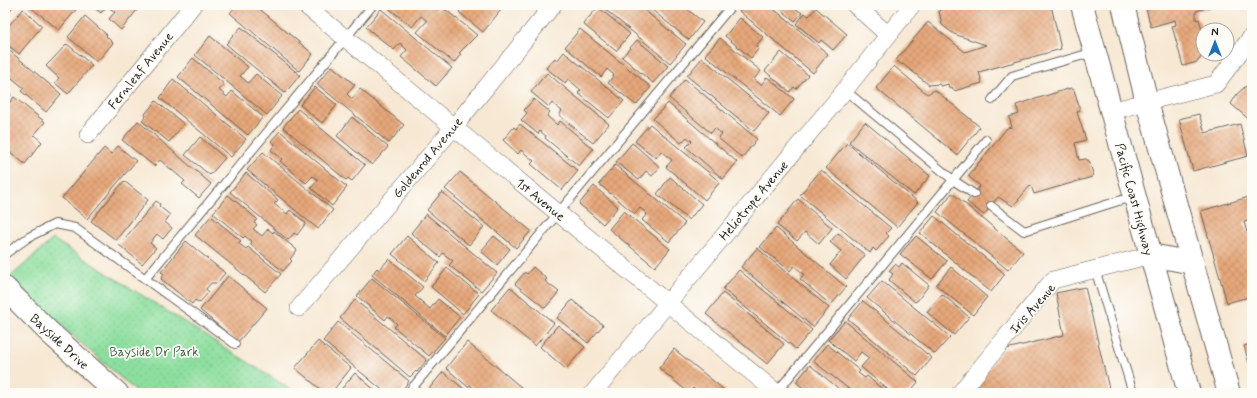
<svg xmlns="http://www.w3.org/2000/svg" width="1257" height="398" viewBox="0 0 1257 398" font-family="Mynerve,sans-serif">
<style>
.park{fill:url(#park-dots);stroke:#547e5e}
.building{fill:url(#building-cross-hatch)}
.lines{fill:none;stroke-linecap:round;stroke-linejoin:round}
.service-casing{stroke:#69635c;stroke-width:10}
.minor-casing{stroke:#69635c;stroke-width:18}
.secondary-casing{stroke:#69635c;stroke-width:24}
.trunk-casing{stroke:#69635c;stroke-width:24}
.service{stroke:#fff;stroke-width:8}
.minor{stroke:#fff;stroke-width:17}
.secondary{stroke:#fff;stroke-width:22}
.trunk{stroke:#fff;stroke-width:22}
.labels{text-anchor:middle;stroke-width:3.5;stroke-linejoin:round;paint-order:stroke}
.street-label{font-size:13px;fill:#1c1c1c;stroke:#fdfcf7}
.park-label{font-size:13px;fill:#44604a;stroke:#fdfcf7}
</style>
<defs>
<pattern id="park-dots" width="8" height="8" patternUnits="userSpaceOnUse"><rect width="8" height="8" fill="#8ddf9f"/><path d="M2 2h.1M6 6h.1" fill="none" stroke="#79bf88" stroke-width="1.8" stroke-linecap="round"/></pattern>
<pattern id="building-cross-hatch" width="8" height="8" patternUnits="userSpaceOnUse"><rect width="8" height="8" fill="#e6a77a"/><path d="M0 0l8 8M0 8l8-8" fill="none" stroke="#c58f69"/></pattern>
</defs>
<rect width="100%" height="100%" fill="#fdfcf7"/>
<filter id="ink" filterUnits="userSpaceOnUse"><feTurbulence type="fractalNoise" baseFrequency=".025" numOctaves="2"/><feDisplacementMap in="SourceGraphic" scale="8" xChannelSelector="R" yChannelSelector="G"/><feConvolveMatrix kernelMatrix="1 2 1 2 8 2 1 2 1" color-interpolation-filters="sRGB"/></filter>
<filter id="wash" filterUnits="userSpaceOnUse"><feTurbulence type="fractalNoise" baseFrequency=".012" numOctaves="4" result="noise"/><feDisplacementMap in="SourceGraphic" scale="16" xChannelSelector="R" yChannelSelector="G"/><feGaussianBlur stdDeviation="0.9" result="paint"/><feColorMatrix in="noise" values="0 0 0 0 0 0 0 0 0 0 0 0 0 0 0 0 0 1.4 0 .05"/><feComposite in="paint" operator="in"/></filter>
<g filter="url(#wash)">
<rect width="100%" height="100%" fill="#f7e8d3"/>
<path class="park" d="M53 239 265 373 296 393H138L8 279Z"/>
<g id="blocks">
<path class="building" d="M28 5H80L59 30Z
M91 5H131L137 10 121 30 109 19 115 12 107 6 101 13Z
M237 5H255L313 54 299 71 230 13Z
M385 5H436L438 7 436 9 437 10 441 6 477 35 459 53 461 54 454 63 417 32 427 21 421 16 412 27Z
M465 5H505L483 32 459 12Z
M600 5H638L686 44 670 63Z
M646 5H682L703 22 689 40Z
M744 5H769L828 54 813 73 739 11Z
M775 5H800L796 9 802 13 795 21Z
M944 5H1051L1061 49 979 72 982 83 954 91 952 87 949 88 948 84 941 86 939 84 929 85 903 64 902 65 896 60 928 22 965 52 986 45 954 34 942 25 939 11Z
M1145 5H1216L1196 11V20L1199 19 1203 34V55L1197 62 1183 66 1172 26 1176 25 1175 20 1151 27Z
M598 7 630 34 616 51 583 24Z
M816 8 847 34 833 50 821 40 819 43 796 24 805 13 809 16Z
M23 9 42 26 19 54 5 43V30Z
M381 9 452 68 436 86 401 57 407 50 400 43 394 50 366 27Z
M85 16 107 35 106 36 113 43 97 62 68 37Z
M740 18 763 37 756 46 759 48 751 58 725 36Z
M241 27 300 75 285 93 226 44Z
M580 29 651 87 636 105 608 83 614 75 607 69 601 77 565 47Z
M210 36 248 67 240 76 248 83 256 74 282 96 267 115 195 55Z
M720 38 761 71 754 79 761 85 767 77 794 99 780 116 705 55Z
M637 40 668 66 653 83 622 57Z
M67 44 92 65 68 94 55 83 59 78 46 66Z
M5 47 61 94 46 112 21 91 24 88 7 74 5 77Z
M564 52 624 101 609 118 578 93 581 90 568 79 565 83 546 68 555 58 557 61Z
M781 52 808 75 796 89 794 87 790 92 765 71Z
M193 58 224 84 219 90 227 97 232 91 263 117 248 135 178 77Z
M702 58 769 113 754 131 687 76Z
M332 66 355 85 347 94 352 99 360 89 404 125 389 143 317 84Z
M894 66 927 94 935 90 980 127 957 155 876 88Z
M547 73 609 124 593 143 559 115 562 111 552 103 549 107 531 92Z
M1252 77V86L1249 84Z
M173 79 246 139 231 157 160 98Z
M685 79 757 139 742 158 718 138 722 134 715 128 711 133 669 98Z
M1246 86 1252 90V122L1231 104 1237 94Z
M315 87 337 105 322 123 300 105Z
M1071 88 1074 90 1080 110 1077 112 1086 140 1075 143 1079 160 1086 159 1089 161 1093 173 1092 177 1034 194 1031 186 1029 187 1013 206 998 197 984 215 967 202 980 186 968 176 1007 128 1012 127 1009 117 1019 114 1016 105Z
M5 90 11 95 5 102Z
M14 97 45 122 34 135 42 142 25 164 5 148V108Z
M534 99 550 112 547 116 557 125 560 121 593 149 579 166 545 138 546 136 540 131 538 134 521 120 527 113 524 110Z
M156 101 184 124 169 142 142 121 146 116 145 114Z
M668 103 737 162 723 179 686 147 692 141 687 137 681 143 653 119Z
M298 109 365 165 352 181 348 178 346 180 283 127Z
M1199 114 1205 133 1240 124 1248 156 1193 171 1179 119Z
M352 117 388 147 372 165 337 136Z
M138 121 211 184 199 198 182 184 185 181 160 160 154 166 122 140Z
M865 122 930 176 914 195 849 142Z
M520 124 578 171 562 190 531 164 534 161 521 150 518 154 503 140 514 127 516 129Z
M650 124 720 182 705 200 666 167 672 160 661 151 656 158 635 141Z
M280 131 347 187 332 206 311 188 318 180 313 176 306 183 280 161 282 159 271 150 275 144 271 141Z
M200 137 225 158 210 175 185 155Z
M632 143 660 167 652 176 646 171 639 180 616 162Z
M847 143 918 202 897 227 826 168Z
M118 146 136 161 87 219 62 198 104 148 111 154Z
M263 152 333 210 318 229 247 170Z
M615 165 685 223 669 242 642 220 647 214 640 208 635 214 599 184Z
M821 170 891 228 886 233 889 236 876 251 873 248 870 253 800 195Z
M460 172 531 231 516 248 445 189Z
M246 173 278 200 274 204 287 214 290 210 306 223 297 235 294 233 288 240 230 192Z
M670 177 702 204 689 220 657 194Z
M124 181 148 200 116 240 91 221Z
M594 186 618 207 603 224 579 204Z
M442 192 484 227 469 245 427 210Z
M952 193 1023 252 1008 270 937 212Z
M228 195 257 219 254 223 257 225 253 229 262 236 268 229 273 233 274 231 297 250 290 259 292 261 283 271 250 244 252 242 245 236 243 238 213 213Z
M1252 196V220L1244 222 1247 232 1252 231V296L1227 303 1201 211Z
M798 199 832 228 819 244 805 232 797 241 777 225Z
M156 201 160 204 159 206 170 215 165 222 172 228 163 239 157 234 150 243 156 248 142 264 119 245Z
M624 211 670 249 655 267 609 229Z
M426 214 497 273 481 291 449 265 453 261 443 253 440 257 411 233Z
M211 216 241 241 238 243 246 249 248 247 281 274 265 292 195 235Z
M934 216 1005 274 991 292 920 233Z
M776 228 846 287 831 305 800 279 804 274 794 266 790 271 760 247Z
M838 233 865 255 846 279 830 265 841 251 830 242Z
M407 236 439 263 424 281 392 254Z
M494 236 510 249 497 265 481 251Z
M916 236 947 261 932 279 900 254Z
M186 241 225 273 217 283H211L206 289 209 292 199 303 195 300 192 304 161 279 164 274 161 272Z
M757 248 829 308 813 327 741 267Z
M389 259 423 287 415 296 430 309 438 299 460 317 445 336 372 275 377 268 379 270Z
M902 263 929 285 918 300 915 302 889 280 893 274 889 271 895 264 899 267Z
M533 267 547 279 545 281 559 292 545 308 515 284 525 272 527 274Z
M951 267 987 297 973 315 936 285Z
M447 268 479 294 463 314 431 287Z
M739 270 812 330 796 349 723 289Z
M228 276 267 308 238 342 200 310Z
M372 278 445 338 429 356 394 327 397 324 388 316 385 320 357 296Z
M882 281 950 337 935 354 867 298Z
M510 287 554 323 535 346 491 310Z
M1085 287 1110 393H976L975 388 1002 350 1064 335 1056 293Z
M723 293 784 344 767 364 706 314Z
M942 294 969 317 954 335 927 312Z
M355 300 427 360 417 372 416 371 410 377 340 318Z
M572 300 603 325 588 343 557 318Z
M863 301 932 358 917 376 848 319Z
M845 321 918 382 909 393H892L861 367 869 358 861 352 854 361 828 340Z
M338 322 409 381 400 393H386L323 341Z
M558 325 585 347 566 369 540 347Z
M318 341 351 368 331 393H325L295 368Z
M467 342 528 393H480L470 385 468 387 446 368Z
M827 344 860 371 858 373 865 378 867 376 887 393H854L813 361Z
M1252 344V373L1244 346Z
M674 349 728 393H700L693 388 689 393 659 368Z
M810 365 844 393H809L796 382Z
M443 372 469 393H430L427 391Z
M355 373 378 393H338Z
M7 389 13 393H5Z"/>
</g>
</g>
<g filter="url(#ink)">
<use href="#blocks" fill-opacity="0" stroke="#69635c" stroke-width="1"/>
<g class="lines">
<defs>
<path id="service" d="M5 9 8 5
M992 100 1012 76 1094 52
M974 194 953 180 986 140
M991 206 1024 231 1134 196
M5 254 29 237 55 224 75 228 235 344
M1095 269 1133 393
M145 279 373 5
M408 393 732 5
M776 393 953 180 845 90"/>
<path id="minor" d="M305 5 777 393
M855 5 887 34
M1111 111 1216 84 1252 36
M88 135 193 5
M299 308 453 128 553 5
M593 393 845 90 912 5
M960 393 1053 280 1151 255"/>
<path id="secondary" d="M5 288 49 332 117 393"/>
<path id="trunk" d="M1082 5 1189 393
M1123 5 1147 102 1229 393
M1151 255 1193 263"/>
</defs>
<use href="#service" class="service-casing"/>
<use href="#minor" class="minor-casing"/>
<use href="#secondary" class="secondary-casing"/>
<use href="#trunk" class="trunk-casing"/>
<use href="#service" class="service"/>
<use href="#minor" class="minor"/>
<use href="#secondary" class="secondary"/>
<use href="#trunk" class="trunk"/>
</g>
</g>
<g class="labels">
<g class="street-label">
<text transform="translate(140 70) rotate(-51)" y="5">Fernleaf Avenue</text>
<text transform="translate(427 157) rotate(-50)" y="5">Goldenrod Avenue</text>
<text transform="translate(541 199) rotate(39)" y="5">1st Avenue</text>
<text transform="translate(1135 199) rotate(75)" y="5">Pacific Coast Highway</text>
<text transform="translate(753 200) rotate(-50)" y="5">Heliotrope Avenue</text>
<text transform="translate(1032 308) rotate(-49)" y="5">Iris Avenue</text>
<text transform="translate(60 341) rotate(43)" y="5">Bayside Drive</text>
</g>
<g class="park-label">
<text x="154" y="356">Bayside Dr Park</text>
</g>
</g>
<rect width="1257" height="398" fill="none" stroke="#fdfcf7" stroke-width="20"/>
<g transform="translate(1215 42)"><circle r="19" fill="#fdfcf7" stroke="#a3a29f"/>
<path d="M0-3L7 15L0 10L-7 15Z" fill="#1f6fb2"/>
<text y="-6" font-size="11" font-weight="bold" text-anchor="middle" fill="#1c1c1c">N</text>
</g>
</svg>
